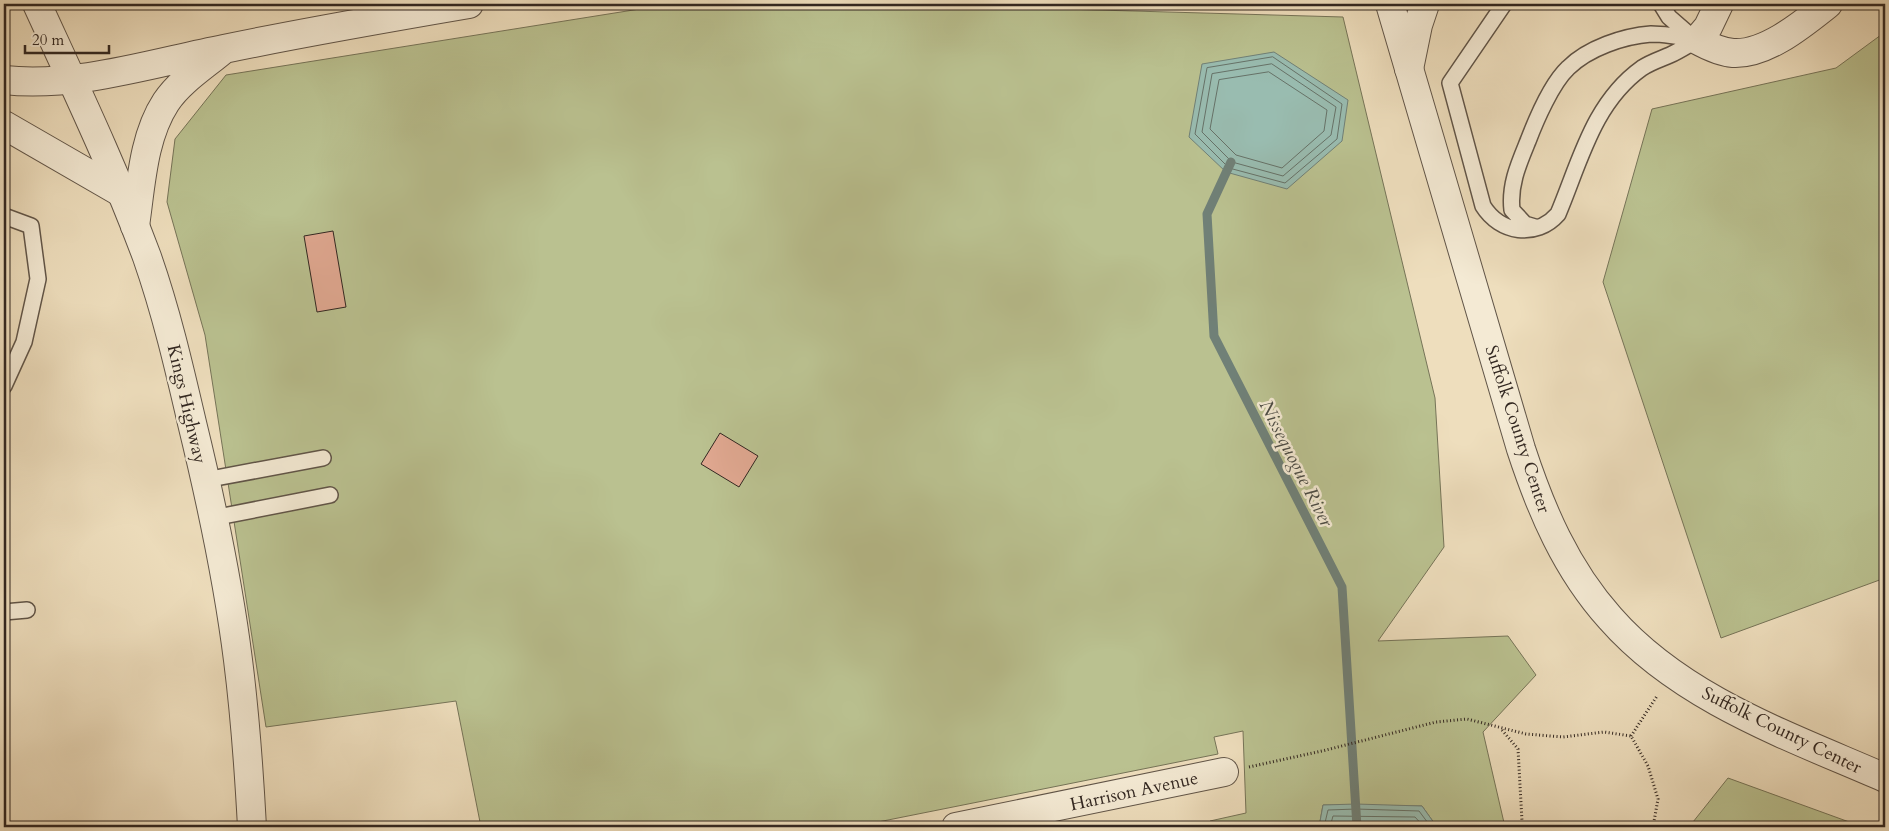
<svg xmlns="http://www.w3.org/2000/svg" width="1889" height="831" viewBox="0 0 1889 831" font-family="Cardo,serif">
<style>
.green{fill:#bac190;stroke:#767458}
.water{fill:#99bcb0;stroke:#708077}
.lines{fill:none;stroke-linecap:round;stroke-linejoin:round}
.shore{stroke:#667268;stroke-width:1}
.stream{stroke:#708077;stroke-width:9}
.building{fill:#e0a891;stroke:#322721}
.service-casing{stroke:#615548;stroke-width:18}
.minor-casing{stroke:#615548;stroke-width:30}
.tertiary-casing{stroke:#615548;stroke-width:30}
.path{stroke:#322721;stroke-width:3;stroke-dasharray:1 2.5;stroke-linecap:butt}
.service{stroke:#f4ead4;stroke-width:15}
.minor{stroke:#f4ead4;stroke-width:28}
.tertiary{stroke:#f4ead4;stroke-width:28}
.labels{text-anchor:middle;stroke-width:5;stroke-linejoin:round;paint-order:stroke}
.street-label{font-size:18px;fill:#322721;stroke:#f4ead4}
.water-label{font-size:19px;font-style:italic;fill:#4c4c45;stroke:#f4ead4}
</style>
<rect width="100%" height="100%" fill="#eedebd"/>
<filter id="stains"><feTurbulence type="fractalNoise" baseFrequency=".004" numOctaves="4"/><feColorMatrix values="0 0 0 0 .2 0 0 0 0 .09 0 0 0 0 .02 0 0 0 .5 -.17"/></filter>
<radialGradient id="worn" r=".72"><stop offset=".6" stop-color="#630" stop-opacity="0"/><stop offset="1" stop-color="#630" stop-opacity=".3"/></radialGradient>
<path class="green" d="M671 4H887L1343 17 1435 398 1444 547 1378 641 1508 636 1536 675 1483 732 1505 827H1437L1422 806 1323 805 1319 827H1212L1210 821 1246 813 1243 731 1214 737 1218 754 853 827H481L456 701 266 727 205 335 167 202 175 139 226 75Z
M1885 32V578L1721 638 1603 282 1652 109 1836 68Z
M1728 778 1863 827H1689Z"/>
<path class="water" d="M1274 52 1348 100 1342 141 1287 189 1226 172 1189 137 1202 64Z
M1356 804 1422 806 1437 827H1319L1323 805Z"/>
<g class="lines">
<path class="shore" d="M1273 57 1342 104 1337 139 1285 183 1229 168 1195 134 1207 68Z
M1272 64 1336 107 1331 135 1283 176 1232 162 1202 132 1212 74Z
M1269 72 1327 110 1324 131 1282 168 1236 155 1210 129 1219 80Z
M1324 827 1328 810 1356 809 1419 811 1431 827
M1330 827 1333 816 1415 817 1424 827
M1338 827 1340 824H1411L1414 827"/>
<path class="stream" d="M1231 162 1207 214 1214 336 1342 587 1357 827"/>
</g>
<path class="building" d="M333 231 346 307 317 312 304 236Z
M720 433 758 456 739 487 701 464Z"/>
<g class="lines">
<defs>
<path id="service" d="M1504 4 1450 83 1483 206C1500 233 1536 239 1558 214 1580 162 1593 103 1642 68 1651 62 1661 59 1670 55 1679 51 1688 45 1697 40
M1661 4 1669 17 1692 37
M4 216 31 226 38 279 24 342 4 386
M1535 227 1525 224 1512 210C1509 185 1519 163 1528 141 1536 120 1552 83 1568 68 1588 48 1624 36 1651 34 1667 34 1682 37 1697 40
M205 480 323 458
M213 518 330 495
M4 612 27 610"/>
<path id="minor" d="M37 4C75 87 115 171 147 257 166 311 179 367 192 423 211 501 228 580 238 660 245 715 249 771 252 827
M1390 4 1521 449C1541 510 1566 569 1610 618 1681 699 1789 736 1885 778
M956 827 1224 772"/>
<path id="tertiary" d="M1719 4 1708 27 1697 40C1708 46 1720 52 1733 53 1766 55 1804 23 1828 4
M1409 69 1418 25 1425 4
M4 80C76 88 153 63 224 49 305 32 387 18 469 4
M4 125 122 193
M135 226C141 185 143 137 166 102 180 81 204 66 223 50"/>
</defs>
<use href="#service" class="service-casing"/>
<use href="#minor" class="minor-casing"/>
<use href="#tertiary" class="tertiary-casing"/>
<path class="path" d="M1502 730 1518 749 1522 821 1524 827
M1631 736 1657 696
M1249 767 1322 751 1436 722 1467 719 1526 734 1563 737 1604 732 1631 736 1648 766 1658 799 1653 827"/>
<use href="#service" class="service"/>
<use href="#minor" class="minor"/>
<use href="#tertiary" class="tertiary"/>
</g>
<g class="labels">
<g class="street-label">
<text transform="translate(187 404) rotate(77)" y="6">Kings Highway</text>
<text transform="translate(1518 429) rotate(72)" y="6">Suffolk County Center</text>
<text transform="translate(1782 730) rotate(26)" y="6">Suffolk County Center</text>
<text transform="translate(1134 791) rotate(-12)" y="6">Harrison Avenue</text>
</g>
<g class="water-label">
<text transform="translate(1297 463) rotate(63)" y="7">Nissequogue River</text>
</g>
</g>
<rect width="1889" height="831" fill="none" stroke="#eedebd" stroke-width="20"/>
<rect x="5" y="5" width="1879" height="821" fill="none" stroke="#322721" stroke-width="2.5"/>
<rect x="10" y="10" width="1869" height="811" fill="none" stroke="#322721"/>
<path d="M25 45v8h84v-8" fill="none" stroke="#322721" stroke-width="2.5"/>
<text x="32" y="45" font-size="15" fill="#322721" stroke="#f4ead4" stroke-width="4" paint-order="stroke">20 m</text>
<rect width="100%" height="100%" filter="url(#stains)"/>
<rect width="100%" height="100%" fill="url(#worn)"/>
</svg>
